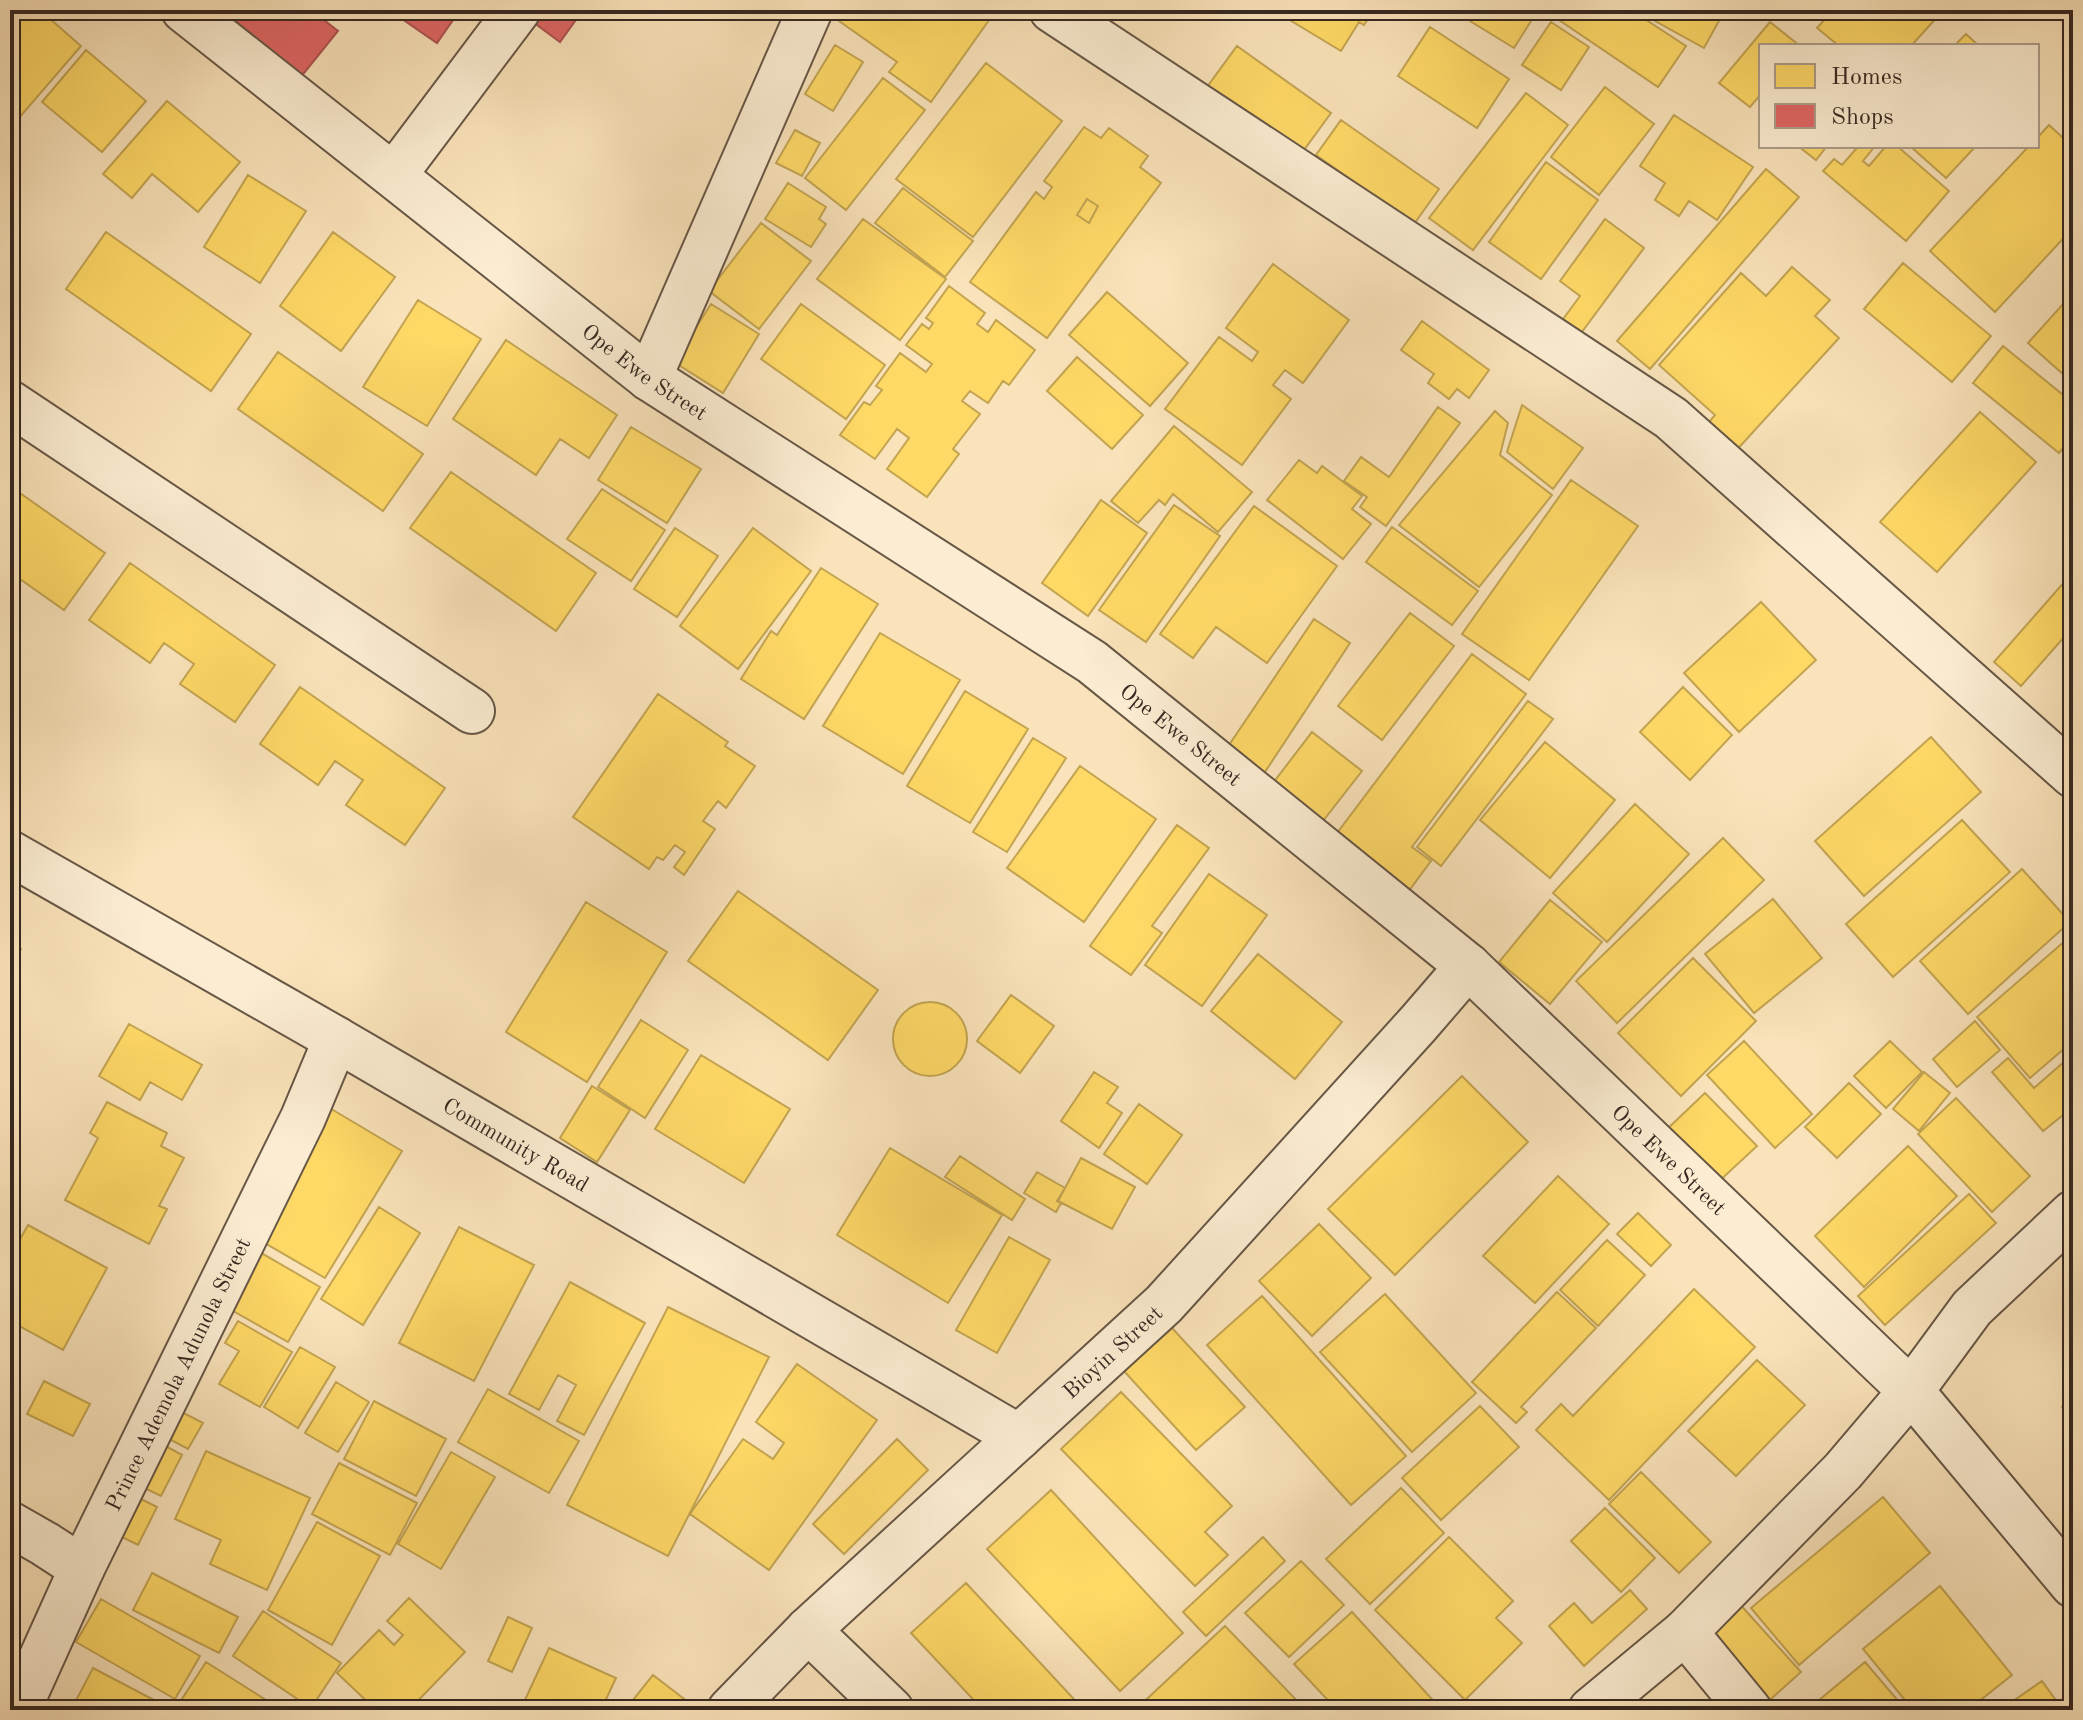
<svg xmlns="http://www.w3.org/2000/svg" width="2083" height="1720" viewBox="0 0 2083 1720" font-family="'Old Standard TT',serif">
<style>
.homes{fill:#ffd966;stroke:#c3a451;stroke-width:2}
.shops{fill:#e06666;stroke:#ad5351;stroke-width:2}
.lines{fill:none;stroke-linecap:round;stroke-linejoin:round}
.minor-casing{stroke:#675747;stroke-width:48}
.minor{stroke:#fcedd2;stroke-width:44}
.labels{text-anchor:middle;stroke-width:8;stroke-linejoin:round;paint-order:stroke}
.street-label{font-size:22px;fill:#362821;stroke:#fcedd2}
</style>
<rect width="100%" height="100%" fill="#fae3ba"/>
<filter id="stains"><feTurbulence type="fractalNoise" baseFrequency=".0025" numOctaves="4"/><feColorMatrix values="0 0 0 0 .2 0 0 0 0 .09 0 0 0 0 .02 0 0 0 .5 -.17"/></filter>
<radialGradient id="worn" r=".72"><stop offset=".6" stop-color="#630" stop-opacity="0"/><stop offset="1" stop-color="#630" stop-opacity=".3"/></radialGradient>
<path class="homes" d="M10 10H20L10 23Z
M27 10H40L81 46 19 118 10 111V30Z
M846 10H990L994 13 931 102 889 72 897 62 839 21Z
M1273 10H1374L1364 25 1359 22 1341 51Z
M1452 10H1538L1514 48Z
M1566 10H1631L1686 46 1658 87 1559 20Z
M1652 10H1725L1704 48 1648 17Z
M1833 10H1936L1940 14 1911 46H1839L1817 28Z
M1551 22 1589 47 1561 90 1522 65Z
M1770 22 1800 46H1761V94L1750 107 1719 83Z
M1430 27 1509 79 1477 128 1398 76Z
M1966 34 1979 46H1954Z
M835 45 863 62 833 111 805 94Z
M1237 46 1331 113 1301 154 1207 87Z
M86 50 146 101 102 152 42 102Z
M986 63 1062 121 973 237 896 179Z
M883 78 925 110 846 210 805 178Z
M1605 87 1654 124 1599 195 1551 157Z
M1526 93 1568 125 1473 250 1429 218Z
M167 101 240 162 198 212 152 174 132 198 103 174Z
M1674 115 1753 167 1717 220 1689 201 1679 216 1655 200 1665 183 1640 166Z
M1341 120 1439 189 1414 224 1316 155Z
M2049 125 2073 147V228L1995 312 1930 251 2029 146H2037V138Z
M1084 127 1101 138 1109 128 1148 156 1140 167 1161 183 1047 338 970 282 1036 192 1044 199 1052 187 1044 181Z
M795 130 820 143 802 176 776 163Z
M1798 146H1827L1816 160Z
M1853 146H1875L1863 161 1869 166 1886 146H1897L1949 191 1906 241 1823 171 1834 159 1842 165 1856 149Z
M1910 146H1976L1946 178Z
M1546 162 1598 200 1541 279 1489 242Z
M1766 169 1799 197 1650 369 1617 341Z
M248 175 306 211 260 283 204 247Z
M788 183 826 207 819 219 826 224 811 247 765 219Z
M903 188 973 241 945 277 875 223Z
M1087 199 1098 206 1089 223 1077 215Z
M863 219 946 279 900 340 817 279Z
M1605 219 1644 248 1573 344 1555 330 1580 296 1560 281Z
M761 223 811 261 759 329 709 291Z
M106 232 251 334 211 391 66 289Z
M333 232 395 277 341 351 280 306Z
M1903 263 1991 336 1952 382 1864 309Z
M1273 264 1349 320 1303 383 1285 370 1273 385 1291 399 1242 465 1165 409 1219 337 1252 361 1258 352 1226 328Z
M1792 267 1830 300 1815 316 1839 338 1733 454 1704 428 1715 415 1659 365 1741 273 1766 296Z
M949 286 985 313 977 324 988 332 996 320 1035 350 1009 385 1003 381 988 403 970 391 962 401 980 414 953 449 959 454 927 497 887 469 909 438 897 429 875 459 840 435 864 402 870 405 882 390 876 386 900 353 926 372 932 364 906 345 922 324 929 329 933 323 926 318Z
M1107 292 1188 363 1150 406 1069 335Z
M2073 293V383L2028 343Z
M418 300 481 339 427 426 363 387Z
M711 304 759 334 723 393 674 362Z
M801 304 885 365 846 419 761 359Z
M1422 321 1489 370 1469 398 1457 389 1449 399 1428 383 1434 374 1401 350Z
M506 340 617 415 589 458 560 439 536 475 453 419Z
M2003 346 2073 403V436L2059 453 1973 383Z
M278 352 423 454 383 511 238 409Z
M1077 357 1143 415 1112 449 1047 391Z
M1522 405 1583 448 1553 489 1507 452Z
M1438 407 1460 423 1386 526 1360 507 1367 497 1344 481 1361 457 1389 477Z
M1495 411 1508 423 1500 455 1552 495 1479 587 1399 525Z
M1980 412 2036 462 1937 572 1880 522Z
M1174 426 1252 492 1218 532 1173 494 1165 505 1159 500 1138 523 1111 501Z
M631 427 701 469 667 523 598 480Z
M1299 460 1317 473 1322 466 1362 496 1352 509 1371 524 1343 559 1267 500Z
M451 472 596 573 556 631 410 528Z
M1571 480 1638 526 1529 680 1462 634Z
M10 486 105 553 64 610 10 572Z
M602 489 665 530 631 581 567 539Z
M1101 500 1147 533 1088 616 1042 583Z
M1174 505 1220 536 1146 642 1099 610Z
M1254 506 1337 566 1267 663 1216 627 1193 658 1160 634Z
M1392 527 1478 591 1452 625 1366 562Z
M675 528 718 556 677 617 634 589Z
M753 528 811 571 738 669 680 626Z
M130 563 275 665 235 722 180 684 194 664 164 643 150 663 89 620Z
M821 568 878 604 804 719 741 679 771 631 777 635Z
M2073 572V627L2021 686 1994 662Z
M1761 602 1816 660 1739 732 1684 673Z
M1410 613 1454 646 1382 740 1338 706Z
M1314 619 1350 643 1263 775 1225 751Z
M880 633 960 680 903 774 823 726Z
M1472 654 1526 694 1412 847 1431 861 1408 892 1334 837Z
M300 687 445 788 405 845 346 805 363 780 335 761 318 785 260 744Z
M1683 687 1732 735 1690 780 1640 732Z
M965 691 1028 729 970 823 907 786Z
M658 694 728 742 725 746 755 766 726 808 718 801 703 821 715 829 684 875 674 867 685 852 675 845 663 860 657 857 649 869 573 817Z
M1528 701 1553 719 1441 866 1417 847Z
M1312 732 1362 771 1319 826 1270 787Z
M1931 737 1981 792 1864 896 1815 841Z
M1033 738 1066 758 1007 852 973 832Z
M1545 742 1615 800 1550 878 1480 820Z
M1080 766 1156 819 1084 922 1007 868Z
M1635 804 1689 854 1607 942 1553 893Z
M1962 820 2010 872 1893 977 1846 924Z
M1177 825 1209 848 1152 926 1162 933 1131 975 1090 946Z
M1723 838 1764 880 1617 1023 1576 981Z
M2073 867V887L2063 876Z
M2022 869 2070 922 1968 1014 1920 961Z
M1209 874 1267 915 1202 1006 1145 965Z
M738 891 878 990 828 1060 688 961Z
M1773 899 1822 958 1754 1013 1705 954Z
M1550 900 1602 942 1550 1004 1499 962Z
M586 902 667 952 587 1082 506 1032Z
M2073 934V1041L2030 1078 1977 1017Z
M10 943 21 949 10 970Z
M1258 954 1342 1022 1295 1079 1211 1011Z
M1693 958 1756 1021 1681 1096 1618 1033Z
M1011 995 1054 1026 1020 1073 977 1041Z
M893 1039a37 37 0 1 1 74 0a37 37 0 1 1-74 0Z
M641 1020 688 1050 645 1118 598 1087Z
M1975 1021 2000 1050 1957 1087 1933 1059Z
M129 1024 202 1065 182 1100 150 1082 140 1100 99 1076Z
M1744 1041 1812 1114 1775 1148 1707 1075Z
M1890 1041 1922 1072 1886 1108 1854 1076Z
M2073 1054V1107L2043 1131 1992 1072 2008 1058 2034 1088Z
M701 1055 790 1109 744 1183 655 1129Z
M1094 1072 1118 1087 1107 1103 1122 1113 1099 1148 1061 1121Z
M1924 1072 1950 1093 1919 1131 1893 1109Z
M1462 1076 1528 1142 1395 1275 1328 1209Z
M1849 1083 1881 1114 1837 1158 1805 1127Z
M592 1086 630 1110 597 1162 560 1138Z
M1705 1093 1757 1146 1715 1185 1664 1132Z
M1956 1098 2030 1176 1992 1212 1918 1134Z
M107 1102 167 1133 161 1146 184 1158 159 1206 167 1209 149 1244 65 1200 98 1138 90 1133Z
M1139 1104 1182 1135 1147 1184 1104 1154Z
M328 1107 402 1151 325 1278 251 1235Z
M1908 1146 1957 1196 1864 1287 1815 1236Z
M890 1148 1002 1215 948 1303 837 1235Z
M960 1156 1025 1199 1012 1220 945 1177Z
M1081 1158 1135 1187 1112 1229 1058 1201Z
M1037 1172 1065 1188 1057 1201 1061 1203 1056 1212 1024 1193Z
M1558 1176 1609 1224 1535 1303 1483 1256Z
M1969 1194 1996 1223 1885 1325 1858 1296Z
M379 1207 420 1233 363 1325 321 1299Z
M1638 1213 1671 1245 1651 1266 1617 1234Z
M1319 1224 1371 1278 1312 1336 1259 1281Z
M28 1225 107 1268 63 1350 10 1321V1257Z
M459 1227 534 1265 474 1381 399 1343Z
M1009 1237 1050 1260 997 1353 956 1330Z
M1607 1240 1645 1275 1598 1326 1560 1290Z
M251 1247 320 1287 288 1342 219 1303Z
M570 1282 645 1323 584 1435 557 1421 576 1385 558 1375 539 1410 509 1394Z
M1694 1289 1755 1347 1609 1500 1536 1430 1561 1404 1573 1416Z
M1557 1292 1596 1328 1521 1407 1527 1412 1516 1423 1472 1382Z
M1385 1294 1476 1393 1412 1452 1320 1352Z
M1262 1296 1406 1456 1351 1505 1207 1345Z
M668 1307 769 1357 668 1556 567 1505Z
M238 1321 292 1352 260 1407 219 1384 239 1351 225 1343Z
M1172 1328 1245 1407 1196 1450 1124 1371Z
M300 1347 335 1367 298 1428 264 1407Z
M1757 1360 1805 1405 1736 1476 1688 1431Z
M797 1364 877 1420 769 1570 690 1514 743 1439 773 1459 784 1443 756 1422Z
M44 1381 90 1404 73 1436 27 1414Z
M336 1382 369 1402 338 1452 305 1433Z
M488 1389 579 1441 549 1493 458 1442Z
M1121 1392 1232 1506 1205 1532 1228 1555 1195 1586 1061 1449Z
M2073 1398V1421L2062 1407Z
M374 1401 446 1439 416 1496 344 1459Z
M170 1406 203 1423 188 1449 156 1432Z
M1480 1406 1519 1447 1441 1520 1402 1478Z
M897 1439 928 1470 844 1554 813 1524Z
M160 1443 182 1455 161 1496 138 1485Z
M206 1451 310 1498 267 1590 210 1564 221 1540 175 1519Z
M451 1452 495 1477 441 1569 398 1544Z
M339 1463 417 1503 390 1555 312 1514Z
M1641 1472 1711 1542 1679 1573 1609 1504Z
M1401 1488 1444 1533 1370 1604 1326 1559Z
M1051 1490 1183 1633 1120 1691 987 1549Z
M135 1496 157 1507 138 1545 116 1534Z
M1883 1497 1930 1553 1799 1665 1751 1608Z
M1605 1508 1655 1558 1621 1592 1571 1541Z
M317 1522 380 1556 332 1645 268 1610Z
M1263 1537 1285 1561 1206 1636 1183 1612Z
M1449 1537 1513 1601 1496 1618 1522 1643 1465 1700 1375 1610Z
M1301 1561 1344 1605 1289 1657 1245 1613Z
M152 1573 238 1617 219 1653 133 1610Z
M966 1583 1084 1710H983L911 1633Z
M1940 1586 2012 1675 1968 1710H1913L1863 1649Z
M1630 1590 1647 1609 1584 1666 1549 1626 1574 1603 1592 1623Z
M409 1598 465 1652 409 1710H376L337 1673 379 1630 394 1645 403 1635 387 1621Z
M101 1599 200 1656 175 1699 76 1642Z
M1737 1601 1801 1672 1763 1706 1699 1634Z
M263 1611 341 1663 311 1708 233 1656Z
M1352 1612 1442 1710H1337L1294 1664Z
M508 1617 532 1628 512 1672 488 1661Z
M1225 1626 1306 1710H1135Z
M549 1648 616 1678 601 1710H542L524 1702Z
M206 1662 282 1710H194L180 1702Z
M1865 1662 1906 1710H1807Z
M93 1668 173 1710H71Z
M653 1675 692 1705 688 1710H625Z
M2042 1681 2063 1710H2000Z"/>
<path class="shops" d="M215 10H311L338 31 300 78Z
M389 10H460L437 43Z
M530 10H583L560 42 525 16Z"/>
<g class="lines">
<defs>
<g id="minor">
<path id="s1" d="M184 10 649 378 1092 662 1468 966 1911 1391 2073 1585"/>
<path d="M1052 10 1671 418 2073 775"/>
<path d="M394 175 518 10"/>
<path d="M649 378 810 10"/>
<path d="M10 403 472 711"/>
<path id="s2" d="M10 853 336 1039 1019 1437"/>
<path d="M10 1524 45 1544 82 1568"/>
<path d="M808 1630 891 1710"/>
<path d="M1685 1632 1749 1710"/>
<path id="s3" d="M18 1710 82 1568 303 1118 336 1039"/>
<path id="s4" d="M730 1710 808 1630 1164 1304 1418 1024 1468 966"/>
<path d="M1591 1710 1685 1632 1843 1471 1911 1391 1972 1308 2073 1213"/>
</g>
</defs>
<use href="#minor" class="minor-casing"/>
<use href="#minor" class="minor"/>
</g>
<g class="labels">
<g class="street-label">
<text dy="8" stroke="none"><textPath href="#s1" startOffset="586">Ope Ewe Street</textPath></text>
<text dy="8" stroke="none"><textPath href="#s1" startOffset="1234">Ope Ewe Street</textPath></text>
<text dy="8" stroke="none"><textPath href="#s2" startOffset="584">Community Road</textPath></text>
<text dy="8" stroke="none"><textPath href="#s1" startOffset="1882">Ope Ewe Street</textPath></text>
<text dy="8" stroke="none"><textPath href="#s4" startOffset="524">Bioyin Street</textPath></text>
<text dy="8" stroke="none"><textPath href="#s3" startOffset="372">Prince Ademola Adunola Street</textPath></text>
</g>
</g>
<rect width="2083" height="1720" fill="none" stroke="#fae3ba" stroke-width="40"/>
<rect x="12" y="12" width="2059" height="1696" fill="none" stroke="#362821" stroke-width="4"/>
<rect x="20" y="20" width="2043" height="1680" fill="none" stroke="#362821" stroke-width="2"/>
<rect x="1759" y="44" width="280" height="104" fill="#fcedd2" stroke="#ad9e8b" stroke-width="2"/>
<rect x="1775" y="64" width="40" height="24" fill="#ffd966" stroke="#ad9e8b" stroke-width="2"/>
<text x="1831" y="84" font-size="24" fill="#362821">Homes</text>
<rect x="1775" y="104" width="40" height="24" fill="#e06666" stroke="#ad9e8b" stroke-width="2"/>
<text x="1831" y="124" font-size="24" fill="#362821">Shops</text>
<rect width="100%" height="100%" filter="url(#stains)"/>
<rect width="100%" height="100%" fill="url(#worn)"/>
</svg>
